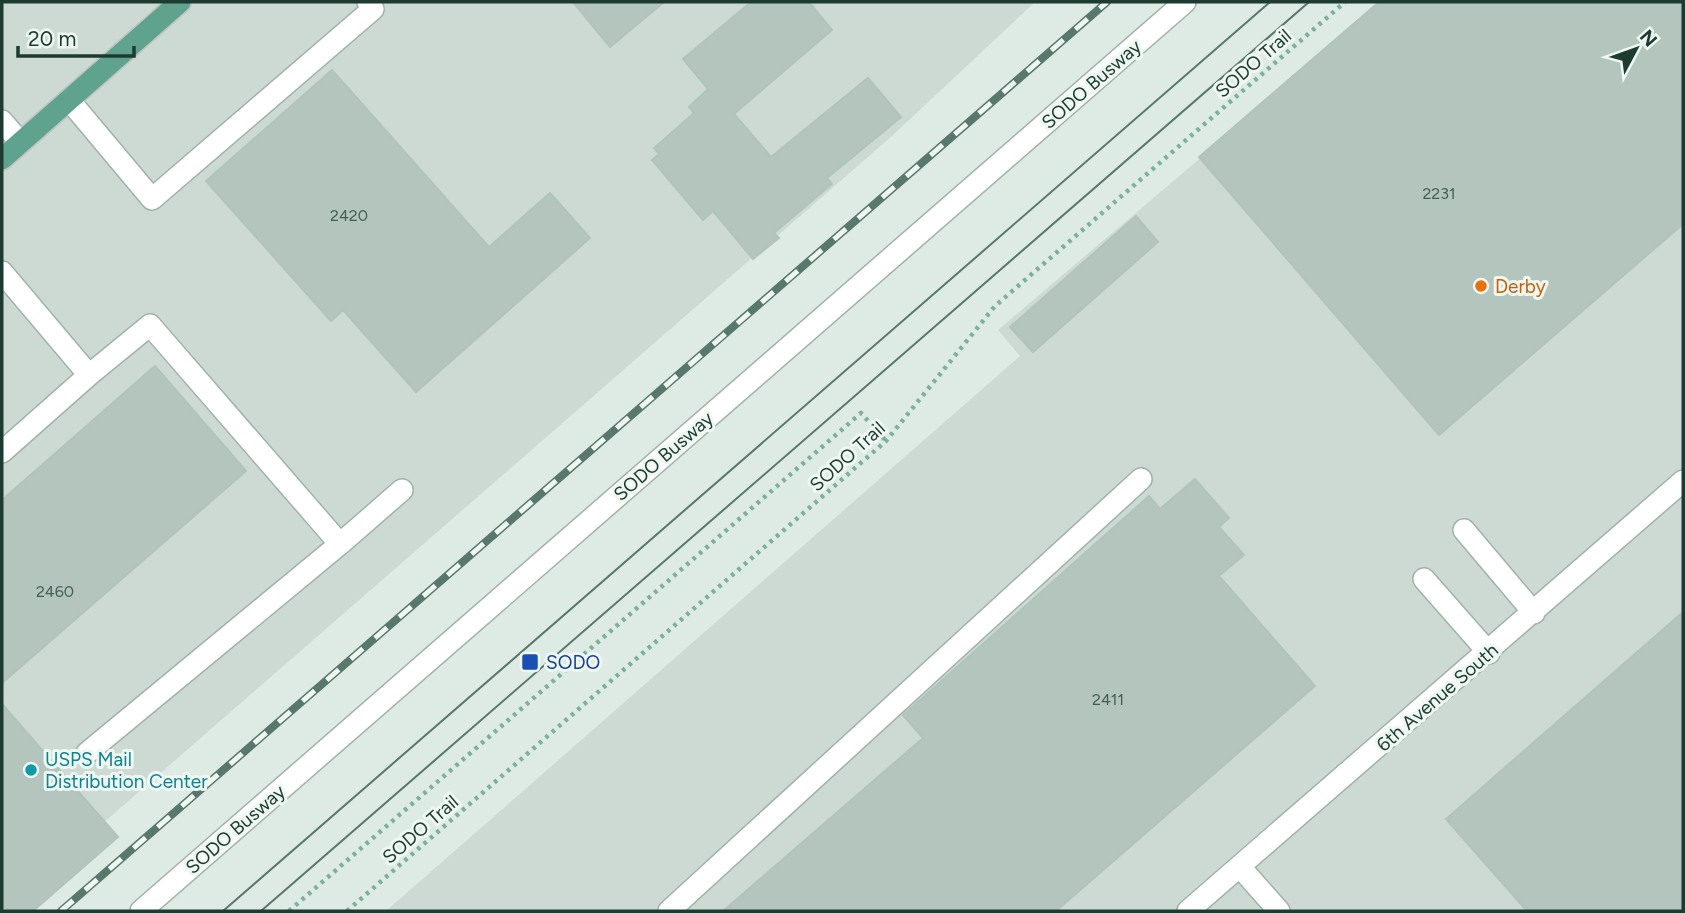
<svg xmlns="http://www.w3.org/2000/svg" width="1685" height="913" viewBox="0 0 1685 913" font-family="Figtree,sans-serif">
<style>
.built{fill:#ccdad3}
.building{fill:#b3c5bd;stroke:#b0c4bb;stroke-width:2}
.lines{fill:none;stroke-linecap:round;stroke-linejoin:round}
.minor-casing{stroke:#a1b2ab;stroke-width:24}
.major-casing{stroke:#bcc4c2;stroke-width:24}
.path{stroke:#7cb09e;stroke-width:4.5;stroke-dasharray:3.5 5;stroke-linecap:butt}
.minor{stroke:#fff;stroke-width:21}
.major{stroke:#5fa38f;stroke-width:21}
.tram{stroke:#58776d;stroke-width:2}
.rail-casing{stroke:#58776d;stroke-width:8}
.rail{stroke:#eef7f2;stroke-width:5;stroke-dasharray:16;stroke-linecap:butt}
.food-dot{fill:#e8710a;stroke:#eef7f2;stroke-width:2.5}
.transit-dot{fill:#1a4fb4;stroke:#eef7f2;stroke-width:2.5}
.culture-dot{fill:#0f9aa8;stroke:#eef7f2;stroke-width:2.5}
.labels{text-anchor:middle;stroke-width:6;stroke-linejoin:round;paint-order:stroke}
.number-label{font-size:16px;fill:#435e55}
.street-label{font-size:19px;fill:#1e3b32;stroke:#eef7f2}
.food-label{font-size:19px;fill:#c56008;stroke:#eef7f2;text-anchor:start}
.transit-label{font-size:19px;fill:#164399;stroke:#eef7f2;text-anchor:start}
.culture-label{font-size:19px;fill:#0d838f;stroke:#eef7f2;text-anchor:start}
</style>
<rect width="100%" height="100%" fill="#deeae4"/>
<path class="built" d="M2 2H1035L892 136 2 911Z
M1384 2H1683V911H386L1020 356 998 330Z"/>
<path class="building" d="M573 2H664L610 47Z
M751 2H809L832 30 734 114 771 157 868 78 901 117 827 178 832 184 774 233 779 238 753 259 713 211 703 220 652 160 659 154 654 148 694 113 689 107 708 89 683 59Z
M1379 2H1683V224L1439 435 1199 157Z
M332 70 489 247 550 193 590 238 416 392 343 310 331 321 206 181Z
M1136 216 1158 242 1033 352 1010 327Z
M155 366 246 471 2 683V500Z
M1195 479 1229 518 1219 527 1244 555 1219 576 1315 686 1056 911H723L923 738 903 715 1149 496 1160 509Z
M1683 612V911H1527L1446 819Z
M2 704 118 837 33 911H2Z"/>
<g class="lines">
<defs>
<path id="minor" d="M69 100 152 199 373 9 368 2
M2 121 20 142
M2 272 89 375 2 452
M89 375 150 325 340 544 402 490
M1464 530 1534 613
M1424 579 1489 653
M87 753 340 544
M1240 867 1279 911
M141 911 1185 2
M669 911 1141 479
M1188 911 1683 481"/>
<path id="major" d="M2 159 180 2"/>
</defs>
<use href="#minor" class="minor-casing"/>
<use href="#major" class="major-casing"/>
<path class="path" d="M289 911 861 413 886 441
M347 911 886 441 995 306 1345 2"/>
<use href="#minor" class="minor"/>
<use href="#major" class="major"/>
<path class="tram" d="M223 911 1270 2
M261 911 1309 2"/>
<defs>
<path id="rail" d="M61 911 1107 2"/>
</defs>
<use href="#rail" class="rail-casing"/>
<use href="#rail" class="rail"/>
</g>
<circle class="food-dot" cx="1481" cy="286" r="7"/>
<rect class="transit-dot" x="521" y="653" width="18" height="18" rx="3.5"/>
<circle class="culture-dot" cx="31" cy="770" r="7"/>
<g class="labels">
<g class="number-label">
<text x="1439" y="199">2231</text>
<text x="349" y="221">2420</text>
<text x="55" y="597">2460</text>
<text x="1108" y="705">2411</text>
</g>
<g class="street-label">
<text transform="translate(1253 63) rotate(-41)" y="7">SODO Trail</text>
<text transform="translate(1091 84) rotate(-41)" y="7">SODO Busway</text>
<text transform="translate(663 456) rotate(-41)" y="7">SODO Busway</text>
<text transform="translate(847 456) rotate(-42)" y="7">SODO Trail</text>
<text transform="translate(1437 697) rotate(-41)" y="7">6th Avenue South</text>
<text transform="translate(235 829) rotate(-41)" y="7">SODO Busway</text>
<text transform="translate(420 829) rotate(-41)" y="7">SODO Trail</text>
</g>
<g class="food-label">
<text x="1495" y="293">Derby</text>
</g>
<g class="transit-label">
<text x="546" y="669">SODO</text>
</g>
<g class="culture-label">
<text x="45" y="766">USPS Mail<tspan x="45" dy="22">Distribution Center</tspan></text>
</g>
</g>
<rect width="1685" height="913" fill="none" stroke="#1e3b32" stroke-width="7"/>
<g transform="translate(1636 49) rotate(49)" stroke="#eef7f2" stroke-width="5" paint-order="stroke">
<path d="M0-5L12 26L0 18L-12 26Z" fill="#1e3b32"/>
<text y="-10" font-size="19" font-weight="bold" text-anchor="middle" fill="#1e3b32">N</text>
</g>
<path d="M18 46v10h116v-10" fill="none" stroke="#1e3b32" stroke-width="3.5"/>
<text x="28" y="46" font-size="21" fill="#1e3b32" stroke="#eef7f2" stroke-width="5" paint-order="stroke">20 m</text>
</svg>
